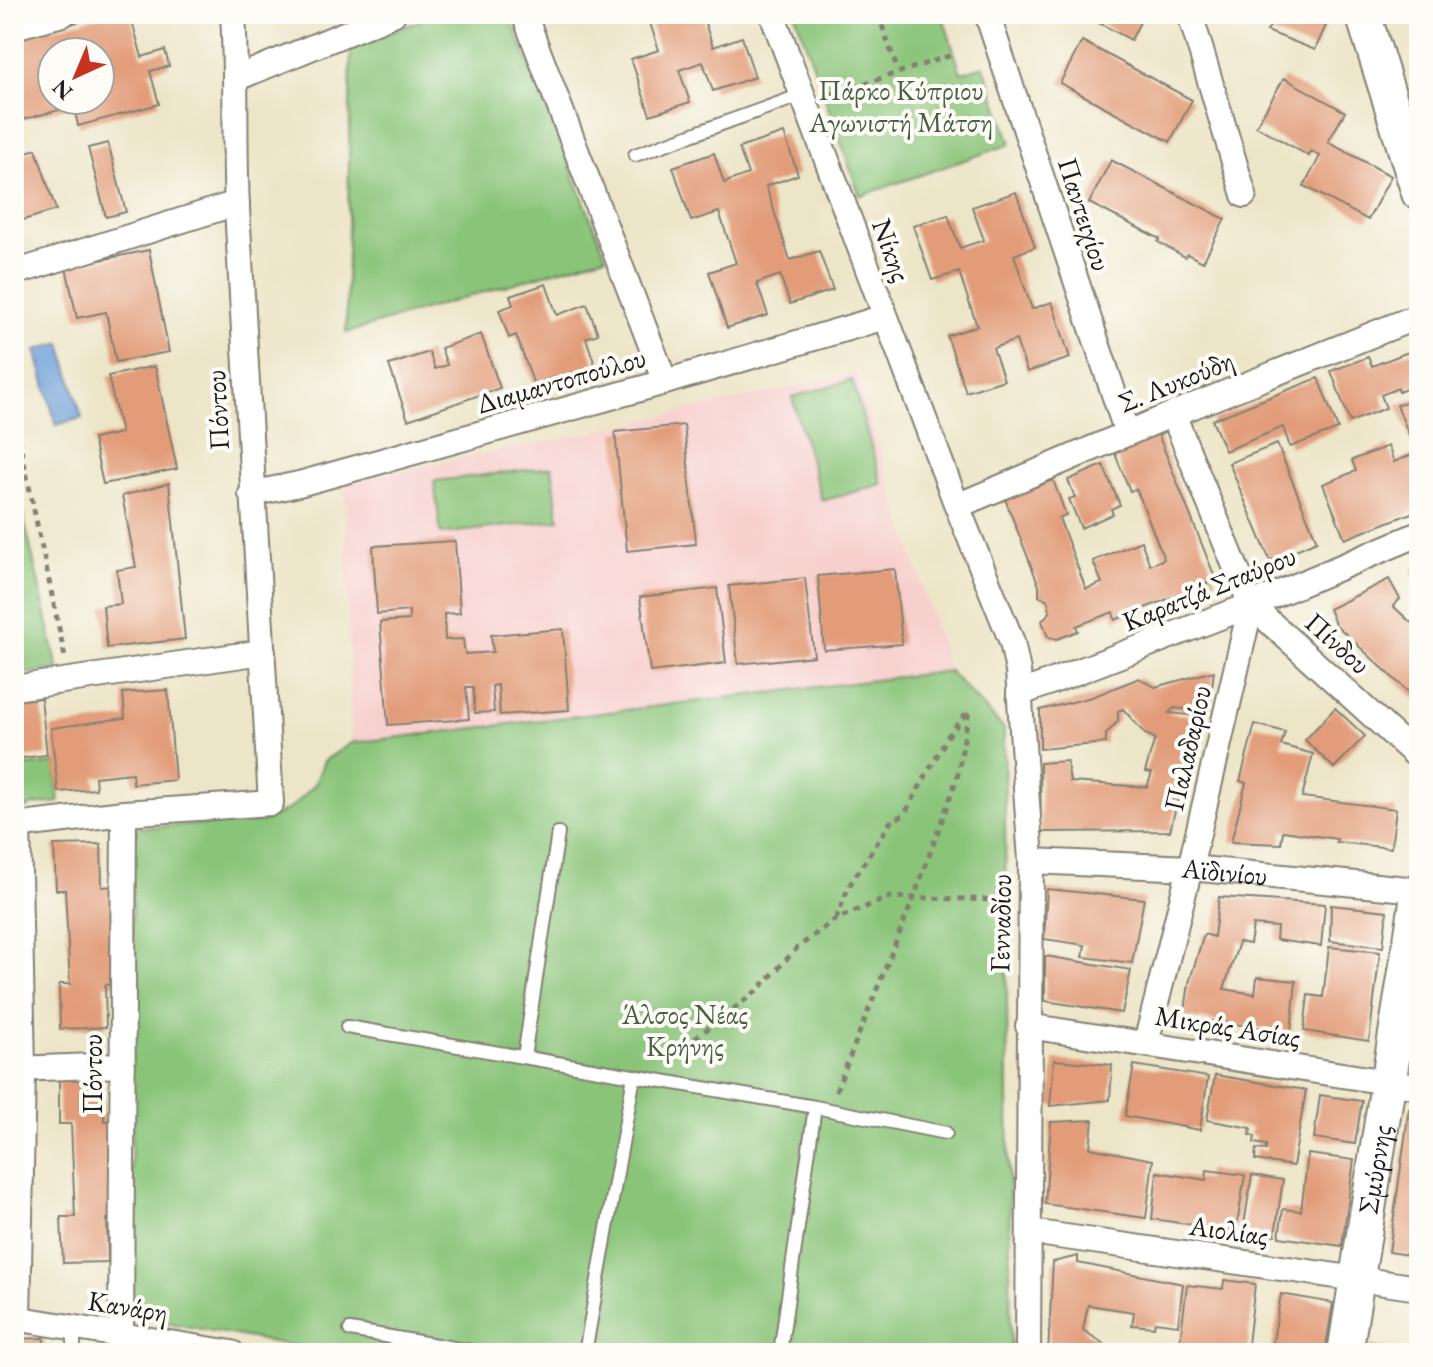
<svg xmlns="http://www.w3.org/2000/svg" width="1433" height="1367" viewBox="0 0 1433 1367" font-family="'EB Garamond',serif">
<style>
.built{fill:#f7d0ce}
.green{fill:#8ac479;stroke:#53704a;stroke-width:2}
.water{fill:#6d9ed8;stroke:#445d7a;stroke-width:2}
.building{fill:#e29c79;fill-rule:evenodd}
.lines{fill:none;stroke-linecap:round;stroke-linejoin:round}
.service-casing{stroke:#848072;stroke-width:16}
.minor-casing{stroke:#848072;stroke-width:28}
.secondary-casing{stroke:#848072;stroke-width:38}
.path{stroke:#848072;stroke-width:5;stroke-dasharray:6 6;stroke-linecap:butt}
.service{stroke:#fff;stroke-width:12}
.minor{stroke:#fff;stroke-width:24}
.secondary{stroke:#fff;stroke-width:34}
.labels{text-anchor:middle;stroke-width:8;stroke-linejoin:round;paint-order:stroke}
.park-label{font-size:28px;fill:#485f41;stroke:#fdfcf7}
.street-label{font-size:28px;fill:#1c1c1c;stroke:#fdfcf7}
</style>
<rect width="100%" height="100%" fill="#fdfcf7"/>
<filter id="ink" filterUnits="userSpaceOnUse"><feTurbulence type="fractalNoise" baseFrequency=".0125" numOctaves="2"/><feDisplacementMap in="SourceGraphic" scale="16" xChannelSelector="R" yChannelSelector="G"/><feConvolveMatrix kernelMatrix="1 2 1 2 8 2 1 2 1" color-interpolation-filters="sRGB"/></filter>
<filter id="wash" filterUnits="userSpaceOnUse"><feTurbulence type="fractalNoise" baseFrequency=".006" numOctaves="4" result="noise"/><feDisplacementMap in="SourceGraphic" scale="32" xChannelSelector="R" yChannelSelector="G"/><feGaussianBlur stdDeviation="1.8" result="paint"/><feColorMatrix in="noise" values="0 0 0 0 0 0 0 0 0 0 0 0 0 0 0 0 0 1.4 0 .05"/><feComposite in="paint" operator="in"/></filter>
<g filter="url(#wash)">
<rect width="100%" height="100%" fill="#ede5c8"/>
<path class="built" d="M856 373 949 671 351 743 345 482 593 432Z"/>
<path class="green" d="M437 14H509L606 256 346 333 351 48Z
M795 14H942L961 73 984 66 1011 144 860 196Z
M852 380 882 484 822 501 792 397Z
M552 467 559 520 441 534 434 481Z
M14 474 58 669 14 675Z
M949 671 1004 729 1011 1353H332L131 1316 132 828 262 822 291 808 315 784 324 761 351 743Z
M55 763 59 802 33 805 14 814V767Z"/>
<path class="water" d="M61 343 82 418 56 425 36 350Z"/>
<g id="blocks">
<path class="building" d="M108 14H130L142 57 165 50 169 66 150 71 159 104 78 126 74 106 14 122V39ZM52 52H100V100H52Z
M647 14H702L713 47 742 37 755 77 713 91 703 62 679 70 690 102 650 115 631 59 659 50Z
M1082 14H1144L1131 40Z
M1259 14H1331L1315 50 1267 31 1270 26 1257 20Z
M1082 41 1192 100 1170 142 1060 83Z
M1284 78 1345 112 1328 142 1391 176 1368 220 1304 186 1320 156 1311 151 1309 156 1256 126Z
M784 133 798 175 766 186 790 260 819 251 833 290 790 304 780 275 757 283 768 315 727 328 709 272 736 263 719 212 691 221 673 167 714 153 724 183 748 174 739 148Z
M108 143 126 212 106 217 88 148Z
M36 149 56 210 14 223V156Z
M1111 160 1225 219 1203 262 1187 254 1185 257 1158 242 1160 239 1089 203Z
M1016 192 1035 247 1014 255 1032 309 1052 302 1070 358 1027 372 1016 340 993 348 1004 380 966 392 947 336 977 326 959 272 932 280 913 226 948 215 960 248 984 240 972 207Z
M149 250 169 352 116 362 106 312 77 318 66 267Z
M546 284 557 315 587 304 598 334 586 338 596 368 558 381 556 377 534 385 516 335 509 338 499 310 513 305 510 296Z
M481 334 500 388 408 420 389 365 429 352 435 369 447 365 441 348Z
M1419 348V384L1399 392 1398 388 1381 395 1386 408 1350 422 1331 371 1368 357 1372 366Z
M155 366 177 469 103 484 93 439 121 433 108 376Z
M1318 378 1338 429 1290 447 1283 427 1225 451 1212 420Z
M1419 397V510L1345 539 1323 484 1356 471 1352 460 1388 446 1394 462 1416 453 1397 405Z
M684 425 696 544 627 551 615 432Z
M1158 434 1216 580 1115 620 1113 612 1076 626 1078 631 1057 639 1048 637 1042 621 1050 612 1048 600 1039 596V586L1005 499 1053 480 1066 515 1059 518 1086 589 1102 583 1093 561 1141 541 1150 565 1164 559 1140 498 1136 489 1130 491 1114 451Z
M1277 444 1317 541 1270 561 1229 463Z
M1103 465 1120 505 1111 509 1113 514 1081 528 1069 499 1075 497 1068 480Z
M169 483 185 639 107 648 103 606 121 604 117 570 136 567 122 496Z
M455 541 460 613 444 614 445 640 463 639 465 654 493 652 491 635 563 629 569 710 500 715 498 685 492 686 494 712 475 713 473 687H466L469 719 388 725 380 622 409 620V611L377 614 373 546Z
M1419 567V588L1411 571Z
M895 569 902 644 824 650 818 576Z
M805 578 814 656 738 664 729 586Z
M1389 579 1400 599 1393 606 1419 630V702L1335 624 1329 609Z
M717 588 726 663 650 672 640 597Z
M1214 671 1209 712 1174 708 1169 713 1198 716 1170 831 1041 832 1040 763 1067 761 1070 782 1147 787 1152 773 1145 772 1155 738 1145 734 1123 709 1118 711V721L1106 734V743L1040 749V710L1092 697 1139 678 1155 687Z
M168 690 175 780 133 784 132 773 95 777 96 789 58 792 51 728 125 718 123 693Z
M41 698 47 755 14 759V701Z
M1335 708 1365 736 1334 768 1305 740Z
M1255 724 1285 732 1281 745 1313 754 1302 797 1396 809 1391 848 1336 842 1337 839 1283 831 1281 844 1231 842 1246 783 1240 781Z
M101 844 102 887 114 886 115 984 105 985 106 1027 60 1029 59 984H70L65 890H56L54 845Z
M1047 889 1144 899 1132 963 1083 957 1085 945 1044 939Z
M1219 897 1325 904 1321 946 1276 940 1277 927 1253 925 1250 944 1239 942 1224 989 1255 994 1257 977 1296 981 1291 1032 1184 1017 1189 983 1204 934 1214 937Z
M1331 905 1387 911 1383 947 1330 941Z
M1329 947 1380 952 1369 1041 1304 1031 1308 995 1323 997Z
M1045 956 1131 970 1122 1013 1045 1001Z
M1054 1060 1112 1065 1110 1100 1050 1106Z
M1134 1065 1208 1077 1200 1130 1125 1116Z
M1215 1075 1306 1090 1293 1166 1255 1160 1256 1149 1266 1150V1145L1254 1143 1255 1136 1250 1135 1251 1128 1207 1120Z
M59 1078H103L104 1121H114V1219H107L108 1262 63 1263 61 1217H75L71 1124H59Z
M1320 1095 1362 1101 1355 1144 1314 1138Z
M1409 1109 1419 1110V1257L1389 1252Z
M1093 1120 1090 1148 1153 1160 1146 1218 1045 1204 1051 1122Z
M1308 1154 1354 1160 1342 1246 1279 1237 1283 1209 1301 1211Z
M1207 1170 1245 1175 1236 1231 1152 1219 1157 1172 1206 1180Z
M1252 1175 1283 1180 1275 1235 1243 1231Z
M1078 1256V1263L1183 1284 1178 1325 1155 1322 1154 1327 1132 1325 1134 1312 1088 1305 1083 1330 1104 1344 1103 1353H1048L1053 1262Z
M1224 1280 1255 1284 1247 1353 1179 1350 1187 1285 1223 1289Z
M1281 1294 1333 1303 1325 1353H1271Z
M44 1338V1353H14V1339Z
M1362 1343 1390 1348V1350L1397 1353H1361Z"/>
</g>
</g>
<g filter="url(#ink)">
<use href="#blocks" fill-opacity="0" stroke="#848072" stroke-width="2"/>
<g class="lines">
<defs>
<path id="service" d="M635 155 802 95
M347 1027 815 1107 946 1133
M524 1057 558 833
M74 1328V1353
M350 1330 482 1353
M585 1353 634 1076
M780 1353 815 1107"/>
<g id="minor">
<path d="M524 14 665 382"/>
<path d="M772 14 957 506 1012 642 1018 671 1031 861 1028 1353"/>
<path d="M987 14 1127 433"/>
<path d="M1190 14 1244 195"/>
<path d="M14 27 63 14"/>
<path d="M237 78 393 14"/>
<path d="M14 273 237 203"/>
<path d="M1173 414 1251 605 1419 758"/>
<path d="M251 494 299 484 665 382 885 317"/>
<path d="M957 506 1173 414 1419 316"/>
<path d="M14 688 263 652"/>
<path d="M1019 694 1251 605 1419 534"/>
<path d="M18 824 23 1069 18 1318"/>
<path d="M14 826 124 813 271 803C261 605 247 407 237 208 234 144 237 79 233 14"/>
<path id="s1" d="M1031 861 1190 868 1418 890"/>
<path d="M1028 1026 1419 1087"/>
<path d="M1146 1043 1190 868 1251 605"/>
<path d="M14 1069 122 1065"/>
<path d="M1031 1232 1419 1288"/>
<path d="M14 1318 232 1353"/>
<path d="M121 1336 124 813"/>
</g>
<g id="secondary">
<path d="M1363 14 1419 193"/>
<path id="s2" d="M1345 1353 1419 890"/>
</g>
</defs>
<use href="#service" class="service-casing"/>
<use href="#minor" class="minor-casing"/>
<use href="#secondary" class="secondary-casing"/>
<path class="path" d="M878 14 898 71
M830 95 955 54
M14 415 65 657
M836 919 849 886 892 820 904 815 948 736 968 711
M668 1062 698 1036 758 990 797 948 836 919 890 897 1000 900
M836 1091 914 897 957 779 969 710"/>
<use href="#service" class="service"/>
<use href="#minor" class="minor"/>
<use href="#secondary" class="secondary"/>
</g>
</g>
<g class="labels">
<g class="park-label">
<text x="901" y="100">Πάρκο Κύπριου<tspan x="901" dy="32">Αγωνιστή Μάτση</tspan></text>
<text x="685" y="1024">Άλσος Νέας<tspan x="685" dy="32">Κρήνης</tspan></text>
</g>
<g class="street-label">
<text transform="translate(1085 214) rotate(72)" y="10">Παντειχίου</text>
<text transform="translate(892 250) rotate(70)" y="10">Νίκης</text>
<text transform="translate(561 380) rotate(-16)" y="10">Διαμαντοπούλου</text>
<text transform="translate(1176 381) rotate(-22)" y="10">Σ. Λυκούδη</text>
<text transform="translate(217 410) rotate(-93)" y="10">Πόντου</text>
<text transform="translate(1209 588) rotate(-22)" y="10">Καρατζά Σταύρου</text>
<text transform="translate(1338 643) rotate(42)" y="10">Πίνδου</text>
<text transform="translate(1187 748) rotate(-77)" y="10">Παλαδαρίου</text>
<text dy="10" stroke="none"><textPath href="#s1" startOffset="194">Αϊδινίου</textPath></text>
<text transform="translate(1000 923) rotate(-89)" y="10">Γενναδίου</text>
<text transform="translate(1228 1026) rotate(9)" y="10">Μικράς Ασίας</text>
<text transform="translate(92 1074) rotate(-90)" y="10">Πόντου</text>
<text dy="10" stroke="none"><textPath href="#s2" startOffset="186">Σμύρνης</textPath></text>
<text transform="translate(1229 1230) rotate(8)" y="10">Αιολίας</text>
<text transform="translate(128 1306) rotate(9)" y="10">Κανάρη</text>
</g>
</g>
<rect width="1433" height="1367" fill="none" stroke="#fdfcf7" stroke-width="48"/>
<g transform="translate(76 76) rotate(224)"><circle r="38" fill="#fdfcf7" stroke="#a3a29f" stroke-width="2"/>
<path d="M0-6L14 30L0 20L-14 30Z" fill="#c8321e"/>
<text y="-12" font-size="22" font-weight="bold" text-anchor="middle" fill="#1c1c1c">N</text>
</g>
</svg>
